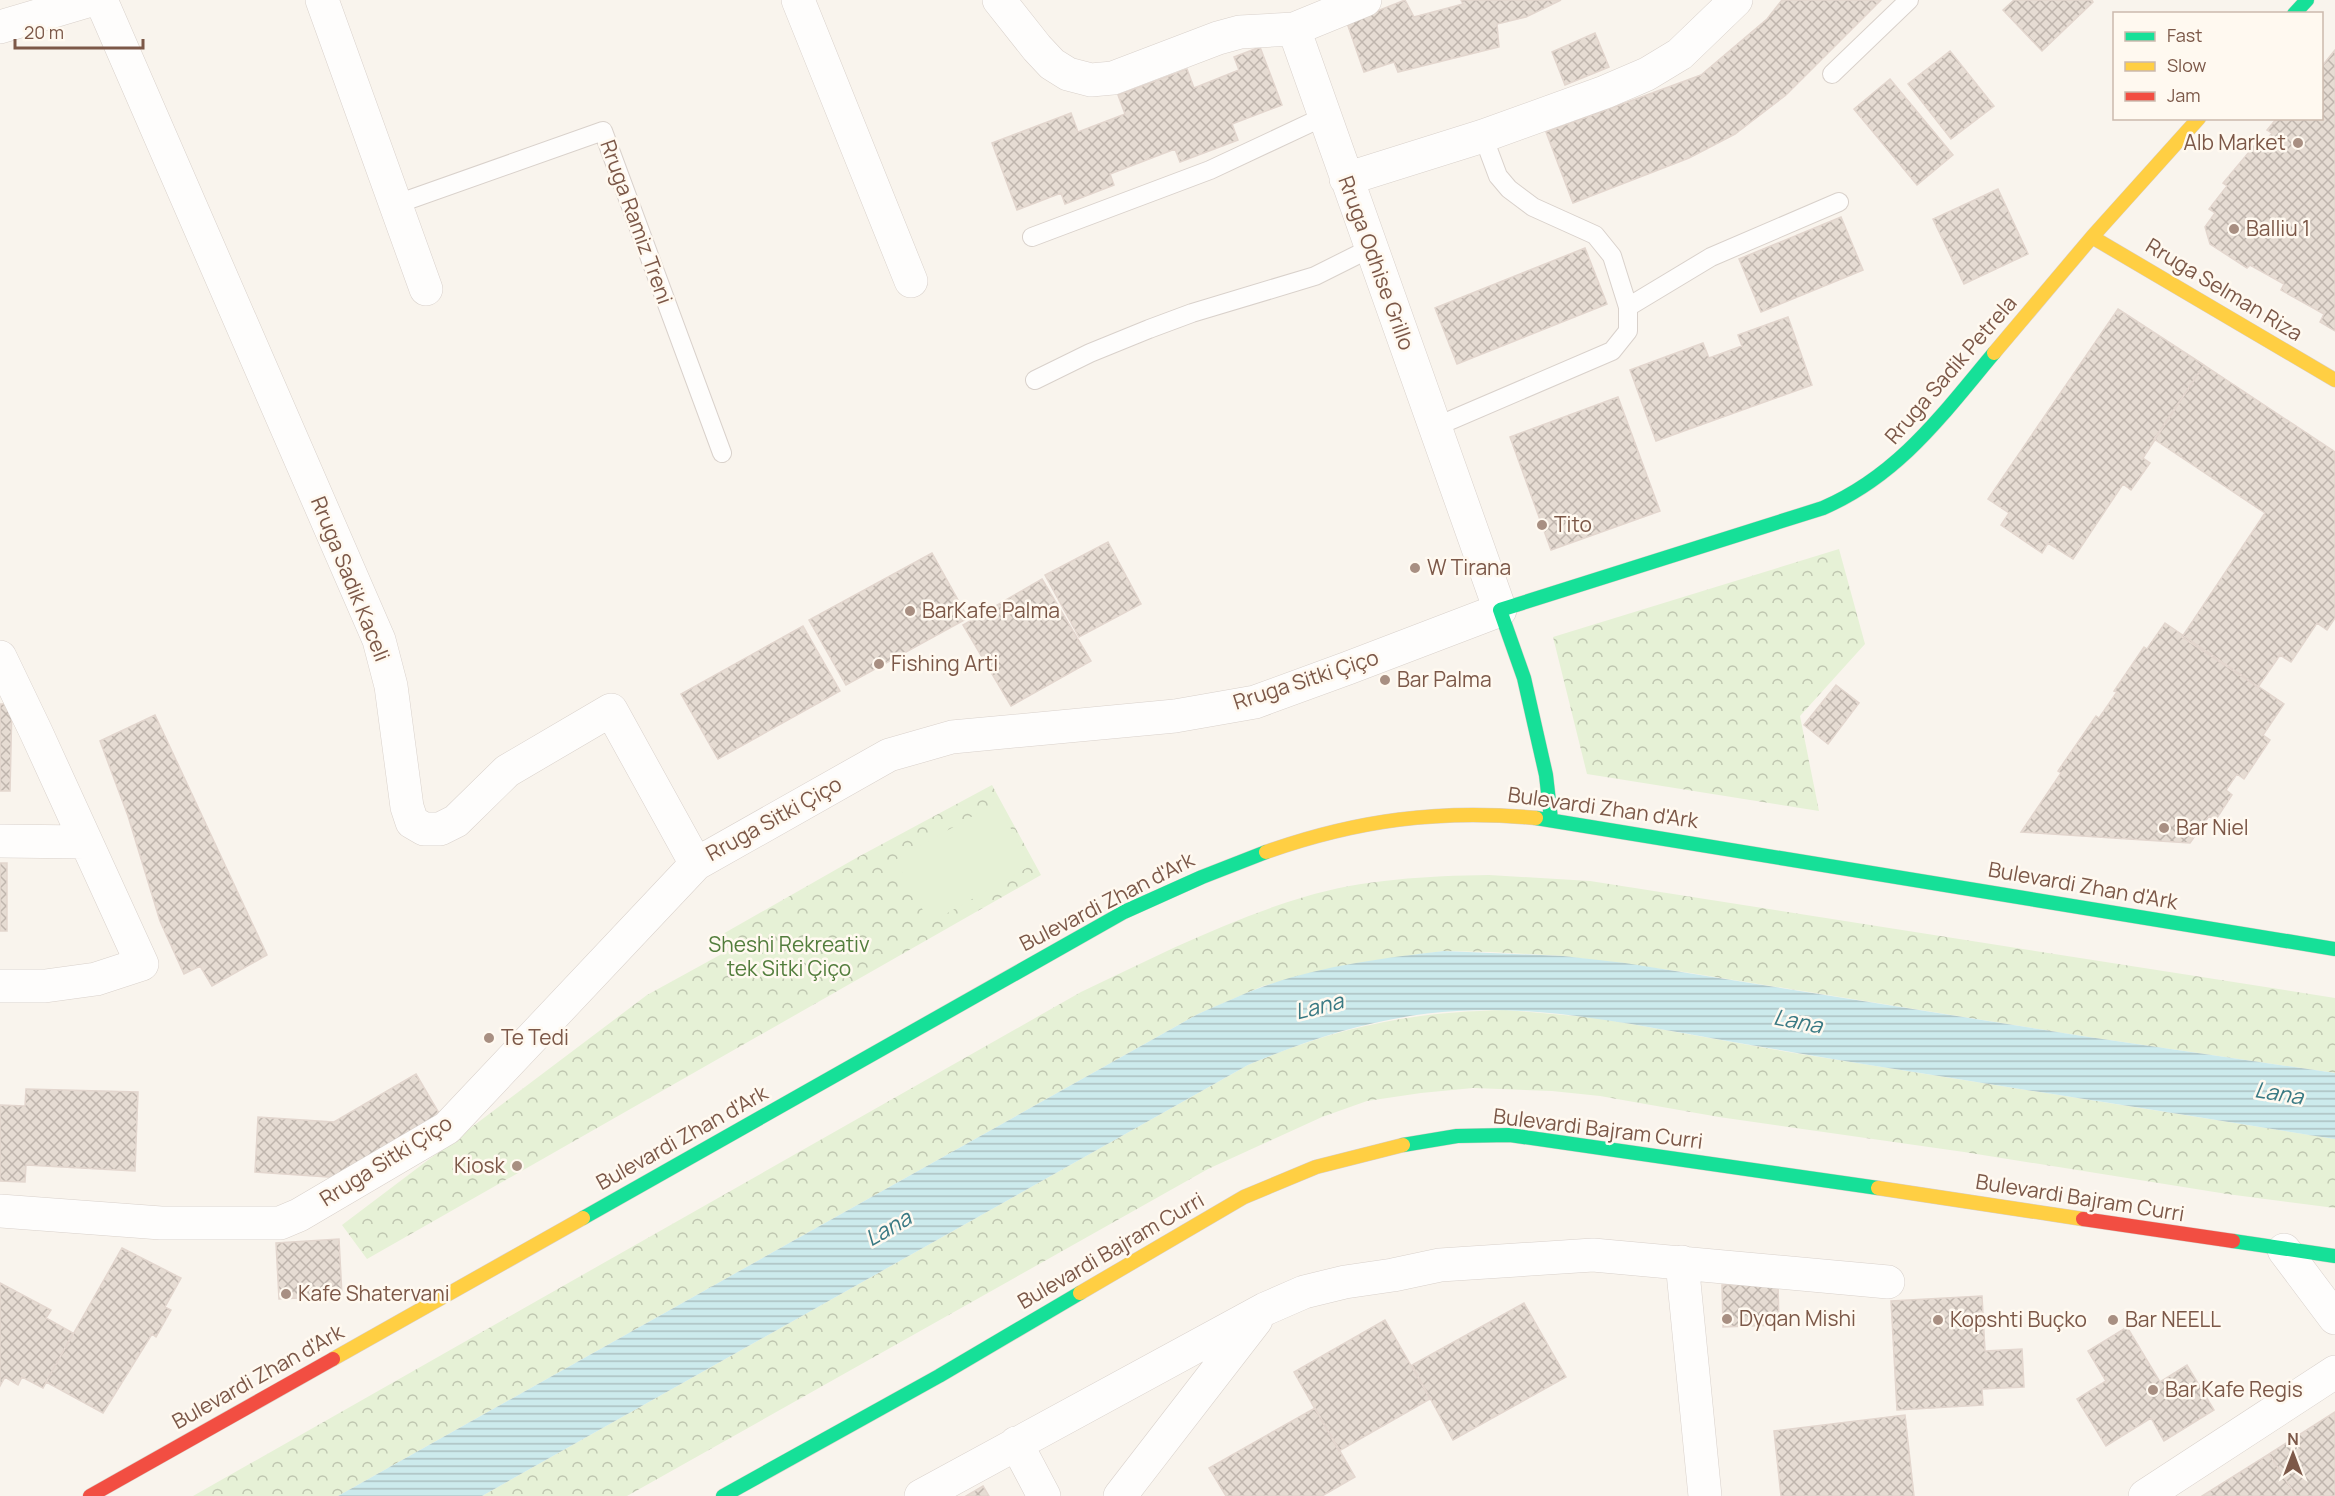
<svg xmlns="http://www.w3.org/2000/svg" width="2335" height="1496" viewBox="0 0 2335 1496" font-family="Manrope,sans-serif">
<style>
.park{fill:url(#park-crowns)}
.pitch{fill:#e6f1d6}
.water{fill:url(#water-rules)}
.building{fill:url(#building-cross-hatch);stroke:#e3d6ce;stroke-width:1.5}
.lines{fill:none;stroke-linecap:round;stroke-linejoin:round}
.lane-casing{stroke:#d9d1cb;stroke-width:20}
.street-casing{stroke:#d9d1cb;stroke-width:34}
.fast-casing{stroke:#d9cfc8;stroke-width:15}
.slow-casing{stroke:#d9cfc8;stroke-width:15}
.jam-casing{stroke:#d9cfc8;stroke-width:15}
.lane{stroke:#fefdfc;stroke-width:18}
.street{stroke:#fefdfc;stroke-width:33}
.fast{stroke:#16e098;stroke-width:14}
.slow{stroke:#ffcf43;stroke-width:14}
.jam{stroke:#f24e42;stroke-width:14}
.poi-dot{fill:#a88f82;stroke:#fff9f0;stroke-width:2}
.labels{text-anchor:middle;stroke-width:5;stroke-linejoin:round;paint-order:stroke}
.poi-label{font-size:21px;fill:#7c5848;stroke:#fff9f0;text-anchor:start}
.street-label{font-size:21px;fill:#7c5848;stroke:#fff9f0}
.park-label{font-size:21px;fill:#527d3c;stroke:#fff9f0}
.water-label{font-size:22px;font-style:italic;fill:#397983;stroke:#fff9f0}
</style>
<defs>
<pattern id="park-crowns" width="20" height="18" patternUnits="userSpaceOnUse" patternTransform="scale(1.5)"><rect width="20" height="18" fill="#e6f1d6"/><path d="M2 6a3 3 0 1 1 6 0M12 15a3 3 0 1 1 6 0" fill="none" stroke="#bfc6b0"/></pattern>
<pattern id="water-rules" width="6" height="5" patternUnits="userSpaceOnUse" patternTransform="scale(1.5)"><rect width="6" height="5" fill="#cceaec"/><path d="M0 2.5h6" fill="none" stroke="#abc0c1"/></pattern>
<pattern id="building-cross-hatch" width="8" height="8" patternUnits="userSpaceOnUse" patternTransform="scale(1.5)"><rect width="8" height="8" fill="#e6dcd3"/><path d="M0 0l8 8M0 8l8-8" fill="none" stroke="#bfb5ad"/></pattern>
</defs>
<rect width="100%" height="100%" fill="#f9f4ed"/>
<path class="park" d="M1839 549 1865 644 1800 716 1819 811 1587 774 1553 637Z
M992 785 1041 875 367 1259 342 1225 647 995 729 950 721 935 858 857Z
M1489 875 1590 881 2335 998V1073L2082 1036 1684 972 1563 956 1490 952 1444 951 1398 957 1324 970 1263 986 1198 1014 338 1496H193L1081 992C1154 957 1227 920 1304 897 1364 879 1427 876 1489 875Z
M1506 1010 1597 1018 1788 1052 2335 1139V1208L2227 1194 1964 1152 1719 1117 1600 1096 1552 1091 1473 1088 1421 1093 1367 1101 1322 1117 1208 1169 627 1496H482L1248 1065C1337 1027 1409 1012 1506 1010Z"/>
<path class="pitch" d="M996 803 1032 865 930 923 895 860Z"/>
<path class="water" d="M1444 951 1563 956 1625 963 2082 1036 2335 1073V1139C2178 1114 2020 1089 1863 1064 1803 1054 1743 1044 1683 1033 1608 1020 1533 1006 1457 1011 1384 1015 1314 1037 1248 1065L482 1496H338L1198 1014C1219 1005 1240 995 1262 987 1319 966 1384 958 1444 951Z"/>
<path class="building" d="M1405 0 1414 17 1463 4 1461 0H1561L1526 17 1497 24 1499 47 1398 72 1394 62 1364 72 1347 23Z
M1782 0H1881L1786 95 1735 134 1689 158 1573 203 1546 132 1701 75 1767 19Z
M2014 0H2092L2093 2 2042 51 2003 10Z
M1595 33 1609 67 1565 85 1552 52Z
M1260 47 1282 105 1232 124 1238 140 1180 162 1175 149 1110 174 1114 185 1065 204 1061 193 1017 210 992 143 1071 113 1078 132 1125 114 1118 95 1187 69 1194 88 1239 70 1234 57Z
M2335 50V331L2320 322 2324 314 2281 290 2284 284 2250 265 2247 268 2210 244 2205 227 2215 213 2209 209 2227 186 2223 183 2254 146 2258 150 2272 133 2267 130 2277 118H2322V66Z
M1950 51 1994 106 1951 139 1908 84Z
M1890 79 1953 155 1917 185 1854 109Z
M1998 189 2028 254 1964 284 1933 219Z
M1841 217 1863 270 1761 312 1739 259Z
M1585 248 1607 304 1457 364 1435 308Z
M2118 309 2204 365 2143 458 2150 463 2131 490 2123 484 2073 559 2048 543 2042 553 2001 525 2009 513 1988 499Z
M1788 317 1812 385 1656 441 1630 370 1703 343 1709 358 1742 346 1738 335Z
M2204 365 2335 452V618L2327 630 2317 623 2291 662 2280 655 2258 687 2182 637 2265 513 2154 439Z
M1618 397 1660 511 1551 550 1510 437Z
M1108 542 1141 604 1079 637 1045 575Z
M932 553 968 618 846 685 809 620Z
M1042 579 1091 661 1011 706 963 625Z
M2165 623 2284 704 2263 735 2270 740 2244 779 2237 774 2226 790 2232 795 2215 821 2209 816 2190 843 2021 832 2061 773 2058 771 2096 716 2099 718 2117 692 2114 691 2144 647 2147 649Z
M803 626 840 691 718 759 681 694Z
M1836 685 1859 703 1828 744 1804 725Z
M0 704H12L10 791H0Z
M155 715 267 955 212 986 200 966 184 974 160 921 128 816 100 741Z
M0 863H7V931H0Z
M416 1074 443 1120 343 1178 255 1172 258 1117 334 1122Z
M26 1089 138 1092 135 1171 26 1165 25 1182 0 1181V1105L25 1106Z
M339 1239 342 1296 279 1299 276 1243Z
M122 1248 181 1278 165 1307 171 1310 156 1337 152 1334 103 1413 46 1382Z
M0 1283 51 1310 46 1318 73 1333 43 1388 22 1377 18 1385 5 1377 0 1386Z
M1778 1283 1779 1325 1723 1327 1722 1285Z
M1982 1296 1985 1351 2022 1349 2024 1387 1982 1389 1983 1405 1897 1410 1891 1301Z
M1524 1303 1566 1377 1453 1440 1412 1365Z
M1385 1320 1430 1399 1339 1451 1294 1372Z
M2127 1327 2160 1382 2187 1365 2214 1410 2164 1441 2151 1418 2106 1446 2077 1399 2106 1381 2088 1351Z
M1315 1408 1355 1477 1322 1496H1226L1209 1468Z
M2335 1412V1496H2296L2269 1454Z
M1905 1415 1914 1496H1781L1774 1431Z
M2269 1454 2296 1496H2202Z
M983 1486 989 1496H966Z"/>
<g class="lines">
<defs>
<path id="lane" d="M1832 74 1909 0
M394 205 603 131 722 453
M1032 237 1210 170 1323 117
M1628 307 1711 257 1839 202
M1035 380 1090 353 1149 329 1192 313 1315 276 1371 248
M1435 427 1612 351 1628 331V307L1612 256 1595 235 1533 207 1509 189 1498 176 1483 136"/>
<path id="street" d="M101 0 379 640 391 686 407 807 412 822 424 829H440L456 821 507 771 611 710 696 864
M322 0 426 289
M798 0 911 281
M999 0 1037 48 1052 64 1068 74 1091 80 1113 78 1218 38 1240 32 1294 29 1365 0
M0 27 91 0
M1346 179 1483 136 1605 92 1647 74 1680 54 1736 0
M0 657 36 732 142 964 96 979 45 986H0
M0 841 85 842
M0 1211 161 1223H280L299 1215 447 1128 696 864 889 755 952 737 1175 716 1255 702 1348 668 1500 610 1294 29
M2284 1250 2335 1318
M1682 1262 1705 1496
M1016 1443 1044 1496
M921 1496 1265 1309 1304 1292 1345 1282 1393 1275 1440 1265 1593 1255 1888 1282
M1120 1496 1256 1320
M2145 1496 2335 1372"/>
<path id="fast" d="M2294 14 2307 0
M1536 818 2335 949
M1551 819 1546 775 1524 678 1500 610 1823 508C1899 475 1942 415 1994 353
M1403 1145 1457 1136 1510 1135 1878 1188
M583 1218 1124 912 1202 877 1266 852
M2233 1241 2335 1256
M723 1496 939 1376 1080 1293"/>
<path id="slow" d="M2092 237 2335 380
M1994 353 2092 237 2199 118
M1266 852C1357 820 1439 809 1536 818
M1878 1188 2083 1219
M1080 1293 1244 1197 1316 1167 1403 1145
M333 1359 583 1218"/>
<path id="jam" d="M2083 1219 2233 1241
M90 1496 333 1359"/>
</defs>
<use href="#lane" class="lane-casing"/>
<use href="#street" class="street-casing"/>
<use href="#fast" class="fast-casing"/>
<use href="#slow" class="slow-casing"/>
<use href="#jam" class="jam-casing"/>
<use href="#lane" class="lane"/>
<use href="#street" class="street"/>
<use href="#fast" class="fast"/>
<use href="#slow" class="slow"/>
<use href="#jam" class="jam"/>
</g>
<g class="poi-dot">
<circle cx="2298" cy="143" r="6"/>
<circle cx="2234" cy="229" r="6"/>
<circle cx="1542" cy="525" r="6"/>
<circle cx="1415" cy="568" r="6"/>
<circle cx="910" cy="611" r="6"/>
<circle cx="879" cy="664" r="6"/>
<circle cx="1385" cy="680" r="6"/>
<circle cx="2164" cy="828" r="6"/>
<circle cx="489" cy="1038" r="6"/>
<circle cx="517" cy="1166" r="6"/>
<circle cx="286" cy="1294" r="6"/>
<circle cx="1727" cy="1319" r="6"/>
<circle cx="1938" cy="1320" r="6"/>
<circle cx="2113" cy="1320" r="6"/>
<circle cx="2153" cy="1390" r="6"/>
</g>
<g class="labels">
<g class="poi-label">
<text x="2286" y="150" text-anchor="end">Alb Market</text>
<text x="2246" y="236">Balliu 1</text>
<text x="1554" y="532">Tito</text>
<text x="1427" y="575">W Tirana</text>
<text x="922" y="618">BarKafe Palma</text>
<text x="891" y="671">Fishing Arti</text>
<text x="1397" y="687">Bar Palma</text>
<text x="2176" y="835">Bar Niel</text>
<text x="501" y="1045">Te Tedi</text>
<text x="505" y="1173" text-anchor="end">Kiosk</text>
<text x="298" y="1301">Kafe Shatervani</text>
<text x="1739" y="1326">Dyqan Mishi</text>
<text x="1950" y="1327">Kopshti Buçko</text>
<text x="2125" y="1327">Bar NEELL</text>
<text x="2165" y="1397">Bar Kafe Regis</text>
</g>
<g class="street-label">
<text transform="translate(636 222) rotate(70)" y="7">Rruga Ramiz Treni</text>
<text transform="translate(1376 263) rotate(70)" y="7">Rruga Odhise Grillo</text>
<text transform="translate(2224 290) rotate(31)" y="7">Rruga Selman Riza</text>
<text transform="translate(1951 370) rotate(-49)" y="7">Rruga Sadik Petrela</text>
<text transform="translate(350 579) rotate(68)" y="7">Rruga Sadik Kaceli</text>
<text transform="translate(1306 680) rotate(-18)" y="7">Rruga Sitki Çiço</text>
<text transform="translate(1603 808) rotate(8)" y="7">Bulevardi Zhan d'Ark</text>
<text transform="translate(774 819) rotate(-29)" y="7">Rruga Sitki Çiço</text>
<text transform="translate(2083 886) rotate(10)" y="7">Bulevardi Zhan d'Ark</text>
<text transform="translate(1107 902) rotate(-27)" y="7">Bulevardi Zhan d'Ark</text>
<text transform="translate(1598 1129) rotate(7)" y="7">Bulevardi Bajram Curri</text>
<text transform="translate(682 1138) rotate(-29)" y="7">Bulevardi Zhan d'Ark</text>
<text transform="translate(386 1161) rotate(-32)" y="7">Rruga Sitki Çiço</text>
<text transform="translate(2080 1198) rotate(9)" y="7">Bulevardi Bajram Curri</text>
<text transform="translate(1111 1251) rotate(-30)" y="7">Bulevardi Bajram Curri</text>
<text transform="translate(258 1377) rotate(-29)" y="7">Bulevardi Zhan d'Ark</text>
</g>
<g class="park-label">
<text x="789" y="952">Sheshi Rekreativ<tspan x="789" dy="24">tek Sitki Çiço</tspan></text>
</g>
<g class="water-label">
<text transform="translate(1319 1006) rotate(-14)" y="8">Lana</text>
<text transform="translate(1798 1021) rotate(11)" y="8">Lana</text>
<text transform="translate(2279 1093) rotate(9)" y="8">Lana</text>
<text transform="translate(888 1228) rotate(-30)" y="8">Lana</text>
</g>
</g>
<rect x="2113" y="12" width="210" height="108" fill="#fff9f0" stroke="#cbb9ad" stroke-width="1.5"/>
<rect x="2125" y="32" width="30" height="9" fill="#16e098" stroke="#cbb9ad" stroke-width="1.5"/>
<text x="2167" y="42" font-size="18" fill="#7c5848">Fast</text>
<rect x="2125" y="62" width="30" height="9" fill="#ffcf43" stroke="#cbb9ad" stroke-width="1.5"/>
<text x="2167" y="72" font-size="18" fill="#7c5848">Slow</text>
<rect x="2125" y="92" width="30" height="9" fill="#f24e42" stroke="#cbb9ad" stroke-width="1.5"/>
<text x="2167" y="102" font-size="18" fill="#7c5848">Jam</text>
<g transform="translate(2293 1454)" stroke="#fff9f0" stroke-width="4.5" paint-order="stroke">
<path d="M0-4.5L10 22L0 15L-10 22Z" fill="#7c5848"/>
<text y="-9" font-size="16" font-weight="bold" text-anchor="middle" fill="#7c5848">N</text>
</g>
<path d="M15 39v9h128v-9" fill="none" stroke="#7c5848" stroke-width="3"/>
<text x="24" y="39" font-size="18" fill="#7c5848" stroke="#fff9f0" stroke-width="4.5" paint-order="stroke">20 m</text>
</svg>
